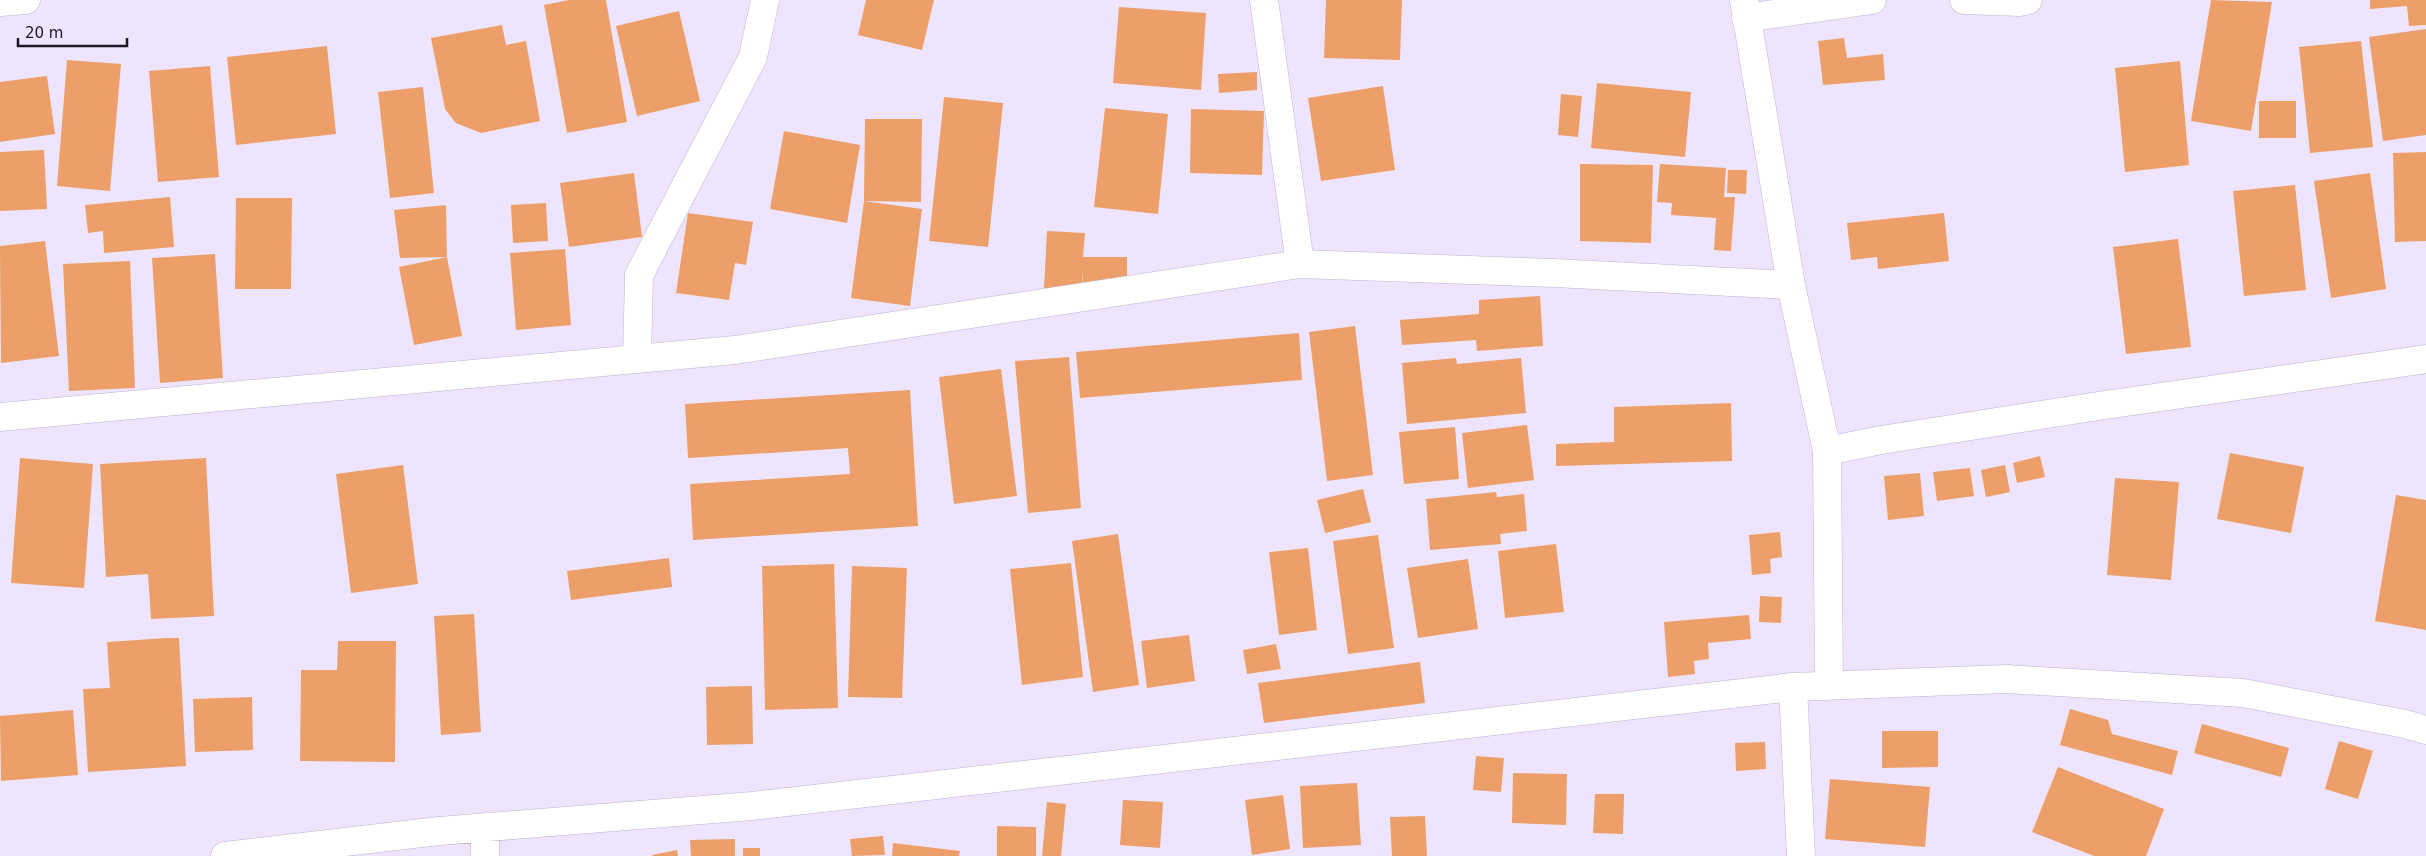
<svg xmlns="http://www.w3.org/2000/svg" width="2426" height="856" viewBox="0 0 2426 856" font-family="'DejaVu Sans',sans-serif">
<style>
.building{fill:#ec9f68}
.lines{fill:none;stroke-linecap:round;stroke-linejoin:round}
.minor-casing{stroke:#bdb4cd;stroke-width:29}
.minor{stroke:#fff;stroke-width:28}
</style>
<rect width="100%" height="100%" fill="#eee4fe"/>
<path class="building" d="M569 0H606L627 122 567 133 544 5Z
M866 0H934L922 50 858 35Z
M1326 0H1402L1400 60 1324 58Z
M2211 0 2272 2 2251 131 2191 121Z
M2370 0H2426V25L2409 26 2407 6 2370 9Z
M1119 7 1206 13 1201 90 1113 83Z
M679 11 700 101 637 116 616 26Z
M502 25 506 45 526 41 540 121 481 133 456 123 445 109 431 38Z
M2426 29V135L2383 141 2369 37Z
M1844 38 1847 58 1883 54 1885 80 1823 85 1818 41Z
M2361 41 2373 147 2310 153 2299 47Z
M327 46 336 134 236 145 227 57Z
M67 60 121 64 110 191 57 186Z
M2180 61 2189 165 2125 172 2115 68Z
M210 66 219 177 158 182 149 71Z
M1257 72V90L1219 93 1218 74Z
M47 76 55 134 0 142V82Z
M1597 83 1691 92 1685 157 1591 148Z
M1383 86 1395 170 1321 181 1308 98Z
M423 87 434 193 390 198 378 92Z
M1561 94 1582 96 1578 137 1558 135Z
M944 97 1003 103 988 247 929 241Z
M2259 101H2296V138H2259Z
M1105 108 1168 114 1158 214 1094 207Z
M1191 109 1264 111 1262 175 1190 173Z
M865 119H922L921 202 864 201Z
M784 131 860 145 847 223 770 209Z
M44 150 47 209 0 211V152Z
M2426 152V241L2395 242 2393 153Z
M1580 164 1653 165 1651 243 1580 241Z
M1660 164 1726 168 1724 197H1735L1731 251 1714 250 1716 218 1671 215 1672 203 1657 202Z
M1728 170H1747L1746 194 1727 193Z
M634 173 642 237 569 247 560 183Z
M2370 173 2386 289 2331 298 2314 181Z
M2295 185 2306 290 2244 296 2233 191Z
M170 197 174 247 104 253 103 231 88 233 85 205Z
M236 198H292L291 289H235Z
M864 201 922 209 910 306 851 298Z
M546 203 548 241 513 243 511 205Z
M446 205 447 257 400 258 394 210Z
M688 213 753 222 746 265 735 263 729 300 676 293Z
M1944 213 1949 261 1878 269 1877 257 1851 260 1847 223Z
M1047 231 1085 233 1083 257H1127V287H1083V269L1082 289 1044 288Z
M2178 239 2191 347 2126 354 2113 247Z
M45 241 59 356 1 363 0 246Z
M565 249 571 325 516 330 510 253Z
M215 254 223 378 160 383 152 258Z
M447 257 462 336 414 345 399 267Z
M130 261 135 388 69 391 63 264Z
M1540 296 1543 346 1477 351 1476 340 1402 345 1400 320 1479 314V300Z
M1355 326 1373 475 1327 481 1309 332Z
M1299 333 1302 380 1080 398 1076 352Z
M1069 357 1081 508 1028 513 1015 361Z
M1456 358 1457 364 1521 358 1526 413 1407 424 1402 363Z
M1001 369 1017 496 954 504 939 377Z
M910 390 918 526 693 540 690 484 850 474 848 448 688 458 685 404Z
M1731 403 1732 461 1556 466V444L1614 442V407Z
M1527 425 1534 480 1468 488 1462 433Z
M1455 427 1459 479 1404 484 1399 432Z
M2230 453 2304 467 2291 533 2217 519Z
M2040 456 2045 477 2017 483 2013 463Z
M20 458 93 464 84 588 11 583Z
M206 458 214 616 151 619 148 574 106 577 100 464Z
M403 465 418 584 351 593 336 474Z
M2005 465 2010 492 1986 497 1981 470Z
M1970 468 1974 496 1937 501 1933 472Z
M1920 473 1924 516 1888 520 1884 476Z
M2115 478 2179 482 2171 580 2107 575Z
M1363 489 1371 522 1325 533 1317 500Z
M1496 492 1497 497 1524 494 1527 531 1500 534 1501 544 1430 550 1426 499Z
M2396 495 2426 500V630L2375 621Z
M1780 532 1782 557 1770 559 1771 573 1752 575 1749 535Z
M1118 534 1139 685 1093 692 1072 541Z
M1378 535 1394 648 1348 654 1333 541Z
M1556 544 1564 612 1505 618 1498 551Z
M1308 548 1317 630 1279 635 1269 552Z
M669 558 672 587 571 600 567 571Z
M1468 559 1478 629 1418 638 1407 568Z
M1071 563 1083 677 1022 685 1010 569Z
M834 564 838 708 765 710 762 566Z
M852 566 907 568 902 698 848 697Z
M1760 596 1782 597 1781 623 1759 622Z
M474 614 481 732 441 735 434 616Z
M1749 615 1751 639 1708 643 1709 659 1694 661 1695 674 1668 677 1664 622Z
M1189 635 1195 681 1147 688 1141 641Z
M167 638H179L186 766 88 772 83 689 110 688 107 642Z
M338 641H396L395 762 300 761 301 670H337Z
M1276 644 1281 669 1247 674 1243 650Z
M1420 662 1425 703 1264 723 1258 683Z
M752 686 753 744 707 745 706 687Z
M252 697 253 750 195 752 193 699Z
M2070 709 2108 720 2112 734 2178 751 2172 775 2060 745Z
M73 710 78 775 1 781 0 716Z
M2202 724 2289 748 2281 777 2194 753Z
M1882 731H1938V767L1882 768Z
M2339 741 2373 751 2358 799 2325 789Z
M1765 742 1766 769 1736 771 1735 743Z
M1476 756 1504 758 1501 792 1473 790Z
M2058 767 2164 809 2146 856H2094L2032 832Z
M1513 773 1567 774 1566 825 1512 823Z
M1830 779 1930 787 1925 847 1825 839Z
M1357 783 1361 845 1303 848 1300 786Z
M1595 794H1624L1623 834 1593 833Z
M1283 795 1290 849 1252 855 1245 800Z
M1123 800 1163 802 1160 848 1120 845Z
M1047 802 1066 804 1061 856H1042Z
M1425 816 1427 856H1392L1390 817Z
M997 826 1036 827V856H997Z
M883 836 885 855 852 856 850 839Z
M735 839V856H691L690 840Z
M893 843 960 851 959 856H892Z
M743 848H760V856H743Z
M677 850 678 856H653L652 855Z"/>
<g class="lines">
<defs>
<path id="minor" d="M1264 0 1300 264
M1744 0 1791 285 1827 451 1829 686
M1964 0 2020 2 2028 0
M0 2 26 0
M1746 18 1872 0
M637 359 639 275 753 57 765 0
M0 417 735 350 1300 264 1554 273 1791 285
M1827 451 1881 440 2105 405 2426 359
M1793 687 1801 856
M225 856 439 831 752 806 1793 687 2006 679 2243 693 2405 724 2426 730
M485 856V827"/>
</defs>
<use href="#minor" class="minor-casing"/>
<use href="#minor" class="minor"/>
</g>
<path d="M18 38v8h109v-8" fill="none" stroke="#1a1720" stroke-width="2.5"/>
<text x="25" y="38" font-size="15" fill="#1a1720" stroke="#eee4fe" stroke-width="4" paint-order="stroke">20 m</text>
</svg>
